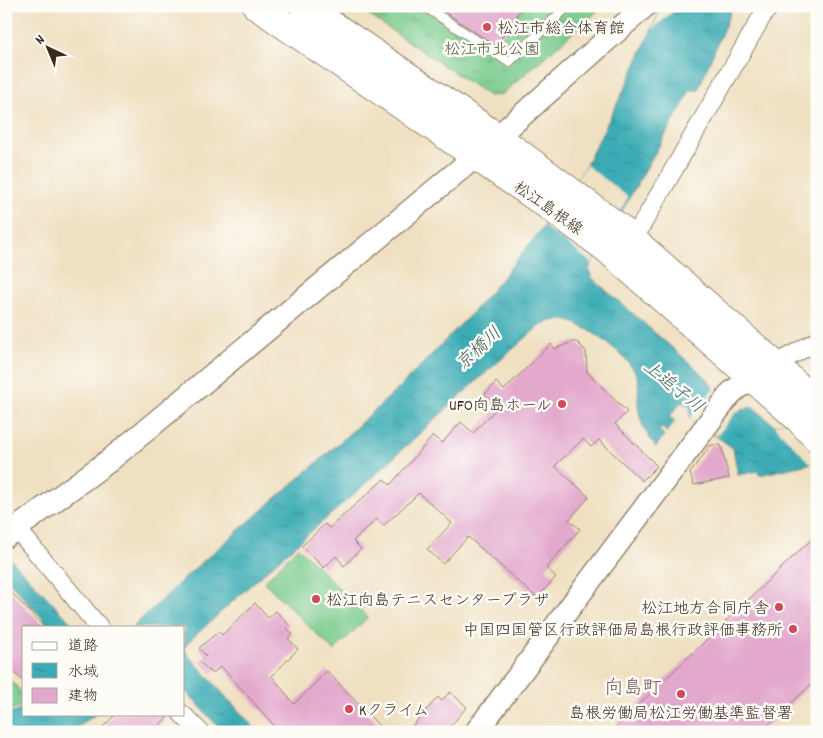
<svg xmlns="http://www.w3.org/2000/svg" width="823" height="738" viewBox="0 0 823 738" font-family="Dekko,'Klee One',sans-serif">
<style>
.grass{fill:url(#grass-tufts);stroke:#5a7a55}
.pitch{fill:#79ca8c;stroke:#5a7a55}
.water{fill:url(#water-ripples);stroke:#3b6b6a}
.pier{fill:#efe0c1}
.building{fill:#e3a9cd}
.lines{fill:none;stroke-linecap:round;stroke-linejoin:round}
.service-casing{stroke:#958570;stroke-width:11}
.minor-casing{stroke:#958570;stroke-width:20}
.tertiary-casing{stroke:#958570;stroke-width:25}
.primary-casing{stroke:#958570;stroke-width:30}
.service{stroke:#fff;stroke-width:9}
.minor{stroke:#fff;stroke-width:18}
.tertiary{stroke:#fff;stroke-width:22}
.primary{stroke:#fff;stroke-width:28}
.poi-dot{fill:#d1495b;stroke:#fdfcf7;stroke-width:2}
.labels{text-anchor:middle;stroke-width:5;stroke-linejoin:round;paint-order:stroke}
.poi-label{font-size:16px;fill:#3b2a1e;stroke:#fdfcf7;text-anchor:start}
.park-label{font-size:16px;fill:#4e5a3f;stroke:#fdfcf7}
.street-label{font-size:16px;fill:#3b2a1e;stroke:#fdfcf7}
.water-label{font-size:18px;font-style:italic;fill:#3b5e5a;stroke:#fdfcf7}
.quarter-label{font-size:19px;fill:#76565b;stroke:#fdfcf7}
</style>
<defs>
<pattern id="grass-tufts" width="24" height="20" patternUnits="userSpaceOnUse" patternTransform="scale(1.25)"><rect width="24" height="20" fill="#79ca8c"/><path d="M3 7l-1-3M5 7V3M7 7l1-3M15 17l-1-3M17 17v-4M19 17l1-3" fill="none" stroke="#64a472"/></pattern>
<pattern id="water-ripples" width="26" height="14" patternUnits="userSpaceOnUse" patternTransform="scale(1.25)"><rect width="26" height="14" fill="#3bacb5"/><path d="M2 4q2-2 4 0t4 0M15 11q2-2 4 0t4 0" fill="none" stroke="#338c93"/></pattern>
</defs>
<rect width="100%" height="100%" fill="#fdfcf7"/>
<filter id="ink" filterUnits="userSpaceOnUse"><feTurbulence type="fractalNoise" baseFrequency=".02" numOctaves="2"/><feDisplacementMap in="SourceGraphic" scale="10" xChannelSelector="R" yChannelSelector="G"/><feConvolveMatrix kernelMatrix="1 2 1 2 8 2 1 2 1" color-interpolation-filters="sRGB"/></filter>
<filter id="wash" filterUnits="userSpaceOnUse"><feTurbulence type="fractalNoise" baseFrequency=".0096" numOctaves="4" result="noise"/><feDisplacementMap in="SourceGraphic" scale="20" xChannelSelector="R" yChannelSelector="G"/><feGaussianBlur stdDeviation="1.12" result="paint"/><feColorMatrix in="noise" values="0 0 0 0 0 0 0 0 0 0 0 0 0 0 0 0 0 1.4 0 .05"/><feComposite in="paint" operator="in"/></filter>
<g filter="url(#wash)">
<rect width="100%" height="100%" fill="#efe0c1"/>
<path class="grass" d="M355 6H603L501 95 489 96Z
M6 676 24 694V705L6 711Z"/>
<path class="pitch" d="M298 547 368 617 334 651 264 582Z"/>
<path class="water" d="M662 6H733L698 90H689L686 99 592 263 589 269 592 278 708 379 713 389 734 413 752 406 774 425 817 413V462L759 475 758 471 738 475 733 448 690 418V405H687L681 402 669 417 675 421 667 432 662 428 659 431 664 435 656 447C645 433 638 419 638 401 638 392 640 384 636 374 628 355 584 322 563 320 554 319 546 323 538 327L481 377 353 495 266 571 187 643 185 649 188 655 258 732H223L184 689V627H133L193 570 328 453 400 387 470 315 498 283 544 226 586 165 627 84Z
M6 554 75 627H50L6 578Z
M24 708V714H96L71 732H6V714Z"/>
<path class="pier" d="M662 6H679L652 30Z
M586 165 628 197 592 263 544 226Z
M713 389 735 413 717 436 690 418Z
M817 413V462L811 464 774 425Z"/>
<g id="blocks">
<path class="building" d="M436 6H523L496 46Z
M572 342H577L586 351 587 372 627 412 615 424 657 466 642 481 599 440 591 447 583 439 555 466 589 497 569 520 580 529 546 568 556 577 537 598 468 537 443 564 427 549 452 523 419 493 383 526 377 519 353 541 361 549 344 566 336 556 324 568 302 546 325 524 329 528 384 479 390 485 433 436 442 443 461 422 473 433 498 407 485 394 496 382 504 390 551 344 555 349Z
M711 445H721L729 478 694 485 690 473Z
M817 534V679L761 732H610Z
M6 587 44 627H24V682L6 665Z
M255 603 268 618 276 611 289 625 286 628 293 634 288 638 298 649 272 676 294 704 327 671 385 732H280L221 666 212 674 200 662 206 656 199 648 219 631 222 635Z
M450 692 467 707 445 732H407L438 697 441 701Z
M116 714H170L153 732H98Z"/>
</g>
</g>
<g filter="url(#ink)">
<use href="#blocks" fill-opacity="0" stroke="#958570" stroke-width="1"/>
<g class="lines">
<defs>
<path id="service" d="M424 6 509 62 568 6"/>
<path id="minor" d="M633 240 764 13 771 6
M767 369 817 341
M17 529 99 627
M182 714 200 732"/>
<path id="tertiary" d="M6 536 110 460 374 241 476 156 645 6
M476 732 731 393 752 377"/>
<path id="primary" d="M257 6 546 204 606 248 798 418 817 438
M304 6 497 137 618 227 775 365 817 404"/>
</defs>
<use href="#service" class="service-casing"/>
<use href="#minor" class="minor-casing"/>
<use href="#tertiary" class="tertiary-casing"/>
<use href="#primary" class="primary-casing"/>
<use href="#service" class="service"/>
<use href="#minor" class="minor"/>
<use href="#tertiary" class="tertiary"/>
<use href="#primary" class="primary"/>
</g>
</g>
<g class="poi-dot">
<circle cx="487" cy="27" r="5"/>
<circle cx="562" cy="404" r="5"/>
<circle cx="316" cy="599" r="5"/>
<circle cx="779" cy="607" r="5"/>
<circle cx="793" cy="629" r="5"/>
<circle cx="681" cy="694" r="5"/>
<circle cx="349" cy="709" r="5"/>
</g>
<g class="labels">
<g class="poi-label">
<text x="497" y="33">松江市総合体育館</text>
<text x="552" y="410" text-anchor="end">UFO向島ホール</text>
<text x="326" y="605">松江向島テニスセンタープラザ</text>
<text x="769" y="613" text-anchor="end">松江地方合同庁舎</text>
<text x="783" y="635" text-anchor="end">中国四国管区行政評価局島根行政評価事務所</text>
<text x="359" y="715">Kクライム</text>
<text x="681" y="718" text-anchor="middle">島根労働局松江労働基準監督署</text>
</g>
<g class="park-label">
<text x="492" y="54">松江市北公園</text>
</g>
<g class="street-label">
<text transform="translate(549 207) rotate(35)" y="6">松江島根線</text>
</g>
<g class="water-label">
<text transform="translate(478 348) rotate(-43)" y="6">京橋川</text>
<text transform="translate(674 386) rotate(39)" y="6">上追子川</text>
</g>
<g class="quarter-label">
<text x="633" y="693">向島町</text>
</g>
</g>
<rect width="823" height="738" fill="none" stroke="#fdfcf7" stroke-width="25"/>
<rect x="22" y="626" width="162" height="90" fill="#fdfcf7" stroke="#afa8a0"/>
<rect x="32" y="642" width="25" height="8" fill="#ffffff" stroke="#afa8a0"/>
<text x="68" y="650" font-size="15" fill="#3b2a1e">道路</text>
<rect x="32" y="663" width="25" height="15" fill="url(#water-ripples)" stroke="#afa8a0"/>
<text x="68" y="676" font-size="15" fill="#3b2a1e">水域</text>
<rect x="32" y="688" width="25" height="15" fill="#e3a9cd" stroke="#afa8a0"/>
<text x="68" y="700" font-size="15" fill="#3b2a1e">建物</text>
<g transform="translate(48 48) rotate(316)" stroke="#fdfcf7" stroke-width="4" paint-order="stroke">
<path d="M0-4L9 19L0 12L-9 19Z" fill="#3b2a1e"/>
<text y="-8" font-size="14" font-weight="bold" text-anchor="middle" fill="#3b2a1e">N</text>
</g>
</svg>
